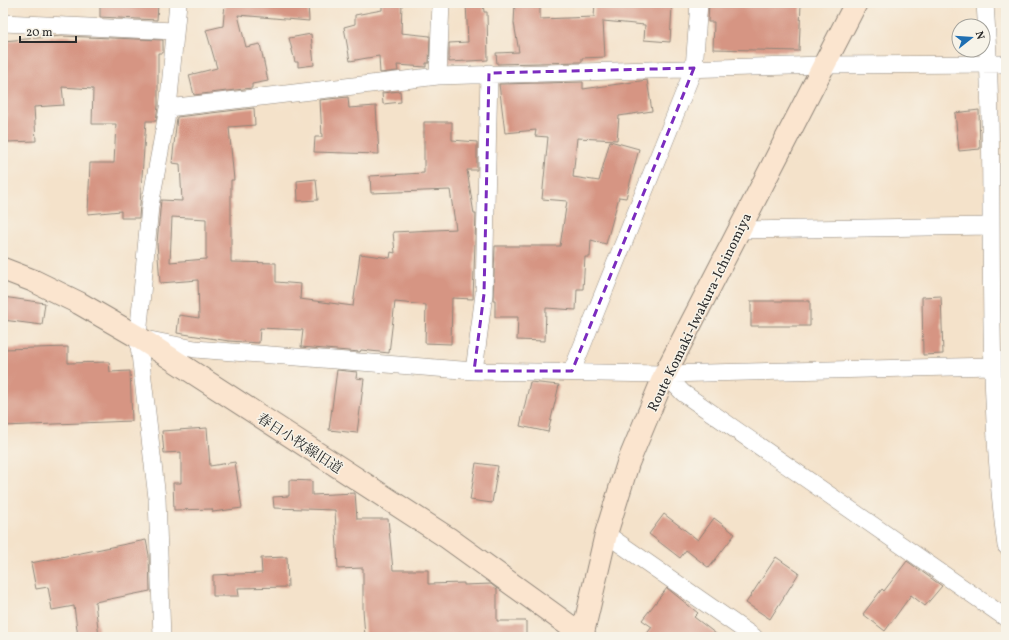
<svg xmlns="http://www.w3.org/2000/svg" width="1009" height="640" viewBox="0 0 1009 640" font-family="Vollkorn,'Noto Serif JP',serif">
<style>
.building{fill:#d69583;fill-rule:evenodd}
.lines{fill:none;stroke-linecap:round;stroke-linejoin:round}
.street-casing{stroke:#90867a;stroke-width:18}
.secondary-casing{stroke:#90867a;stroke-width:24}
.street{stroke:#fff;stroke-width:17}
.secondary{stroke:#fbe5cf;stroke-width:22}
.marked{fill:none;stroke:#7b2cbf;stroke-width:3;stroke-dasharray:8 5;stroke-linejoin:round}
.labels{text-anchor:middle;stroke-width:3;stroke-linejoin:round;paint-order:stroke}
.street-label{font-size:14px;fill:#2b2b2b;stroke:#f7f3e8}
</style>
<rect width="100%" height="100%" fill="#f7f3e8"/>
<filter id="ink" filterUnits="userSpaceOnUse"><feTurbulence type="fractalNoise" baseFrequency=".025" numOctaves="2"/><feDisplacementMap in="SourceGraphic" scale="8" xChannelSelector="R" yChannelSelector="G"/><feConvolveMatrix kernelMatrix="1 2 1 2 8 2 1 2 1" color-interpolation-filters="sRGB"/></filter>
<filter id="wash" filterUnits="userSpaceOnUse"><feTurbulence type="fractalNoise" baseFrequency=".012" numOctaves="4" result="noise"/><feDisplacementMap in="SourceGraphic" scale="16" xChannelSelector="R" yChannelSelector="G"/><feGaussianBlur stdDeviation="0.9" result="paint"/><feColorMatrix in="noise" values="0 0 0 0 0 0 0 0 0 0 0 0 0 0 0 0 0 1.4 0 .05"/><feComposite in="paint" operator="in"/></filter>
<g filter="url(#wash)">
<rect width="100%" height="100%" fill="#f4e2ca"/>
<g id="blocks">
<path class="building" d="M100 3H158L157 20 100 17Z
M225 3H308L309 21 238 15 246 47 260 44 268 81 252 84V88L194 95 189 75 217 68 206 30 223 26Z
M382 3H402L401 33 430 36 429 63H426V67L397 65 398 71 380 73 379 56 350 61 344 27 355 24V15L382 10Z
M466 3H483L484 12H487L488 60 449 62V43L468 42Z
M515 3H540V19L594 17 595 3 672 6 670 42 644 40 645 25 603 21 605 57 582 58V62L497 64 496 53 519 52 514 23Z
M709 3H801L799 51 713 49 714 22H708Z
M311 34 314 65 298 67V62H295L289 38Z
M61 36 163 40V53H158V106L156 121H146L139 218H121V211L88 214 90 163H114L116 124H92L93 89 62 87 64 105 34 107 36 141 8 142 3 76V41Z
M647 80 652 111 619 116 617 140 577 138 573 177 599 181 610 141 639 149 626 198 619 197 606 244 591 240 590 257H585L583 289H577L576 310 546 308 545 341 517 340 518 317H495V300H493L495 246H560L567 201 542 199 548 137 535 136 536 130 505 133 499 84 583 82V89Z
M400 91 401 102 383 104 382 93Z
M348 97 349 108 376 106 379 154 314 152 315 137H322L320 100Z
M254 108 255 125 229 127 234 180H231V262L276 263V282L301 284 300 299 353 306 360 254 390 258 391 252 395 253 393 232 456 229 450 190 371 193 370 176 424 173V122H452V140L477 142V170H467L474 214H476L473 299 452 298 451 344 425 343 426 305 395 302 389 353 361 350 360 352 301 347 303 330 260 328 259 343 229 341 177 333 179 315 199 318 198 280 160 283 157 243 161 200 182 201 180 164 172 163 177 117ZM172 217 206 219V259L170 262Z
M979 110 980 149 959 151 955 113Z
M316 179 318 200 298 201 297 181Z
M941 296 943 354 923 355 922 297Z
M3 297 45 303 42 325 3 320Z
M751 301H810V326H751Z
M68 347V363L109 362 110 372 130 371 132 421 3 426V349Z
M337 370 357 372 356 378 364 379 357 433 329 430Z
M530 382 559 385 548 432 520 426Z
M207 428 210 466 235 462 242 508 213 512 212 509 174 510 173 483H181V452L164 453 162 431Z
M476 463 498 466 492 503 470 500Z
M289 480 312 481V495L355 493 357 519H388L393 570H428V584L464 583V585L491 584 497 589V621H526V637H365L363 609V568L338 569 335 510 274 508 273 497 289 496Z
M664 514 698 540 714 518 735 534 709 568 686 550 680 558 649 534Z
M146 540 149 555 150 591 95 602 99 637H78L74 606 52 610 48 587 36 589 31 563Z
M287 557 288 587 238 588 239 596H213V575L262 573 261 558Z
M776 557 799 573 770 619 746 603Z
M907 561 942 586 925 606 911 595 885 631 863 614 882 589 884 591Z
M667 588 698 613 694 617 720 637H644L652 627 642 620Z"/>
</g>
</g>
<g filter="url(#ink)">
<use href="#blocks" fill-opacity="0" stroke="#90867a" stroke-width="1"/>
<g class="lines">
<defs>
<path id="street" d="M985 3C998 184 982 366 1006 546
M3 23 174 31
M438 76 441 3
M168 108 438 76 823 65 1006 64
M739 230 991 226
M145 339 195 349 474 371 665 374 993 366
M474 371 484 294 489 73
M572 371 694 68 699 3
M665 374 683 393 1006 618
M606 534 754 637
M162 637 157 498 138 337 150 206 168 108 178 3"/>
<path id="secondary" d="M3 269 34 281 79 303 138 337 448 538 585 637
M582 637 606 534 628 463 665 374 856 3"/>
</defs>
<use href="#street" class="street-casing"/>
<use href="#secondary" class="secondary-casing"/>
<use href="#street" class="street"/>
<use href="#secondary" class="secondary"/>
</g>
</g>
<path class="marked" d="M694 68 572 371H474L484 294 489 73Z"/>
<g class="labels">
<g class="street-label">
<text transform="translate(699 312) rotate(-64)" y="5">Route Komaki-Iwakura-Ichinomiya</text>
<text transform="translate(300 443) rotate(33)" y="5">春日小牧線旧道</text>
</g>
</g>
<rect width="1009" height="640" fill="none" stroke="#f7f3e8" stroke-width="16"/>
<g transform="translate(971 38) rotate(73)"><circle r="19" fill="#f7f3e8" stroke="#a5a39c"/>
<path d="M0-3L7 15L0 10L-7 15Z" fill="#1f6fb2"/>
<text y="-6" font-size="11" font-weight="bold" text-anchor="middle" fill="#2b2b2b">N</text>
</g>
<path d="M20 36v6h56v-6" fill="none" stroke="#2b2b2b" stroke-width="2"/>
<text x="26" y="36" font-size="12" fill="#2b2b2b" stroke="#f7f3e8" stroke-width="3" paint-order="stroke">20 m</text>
</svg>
